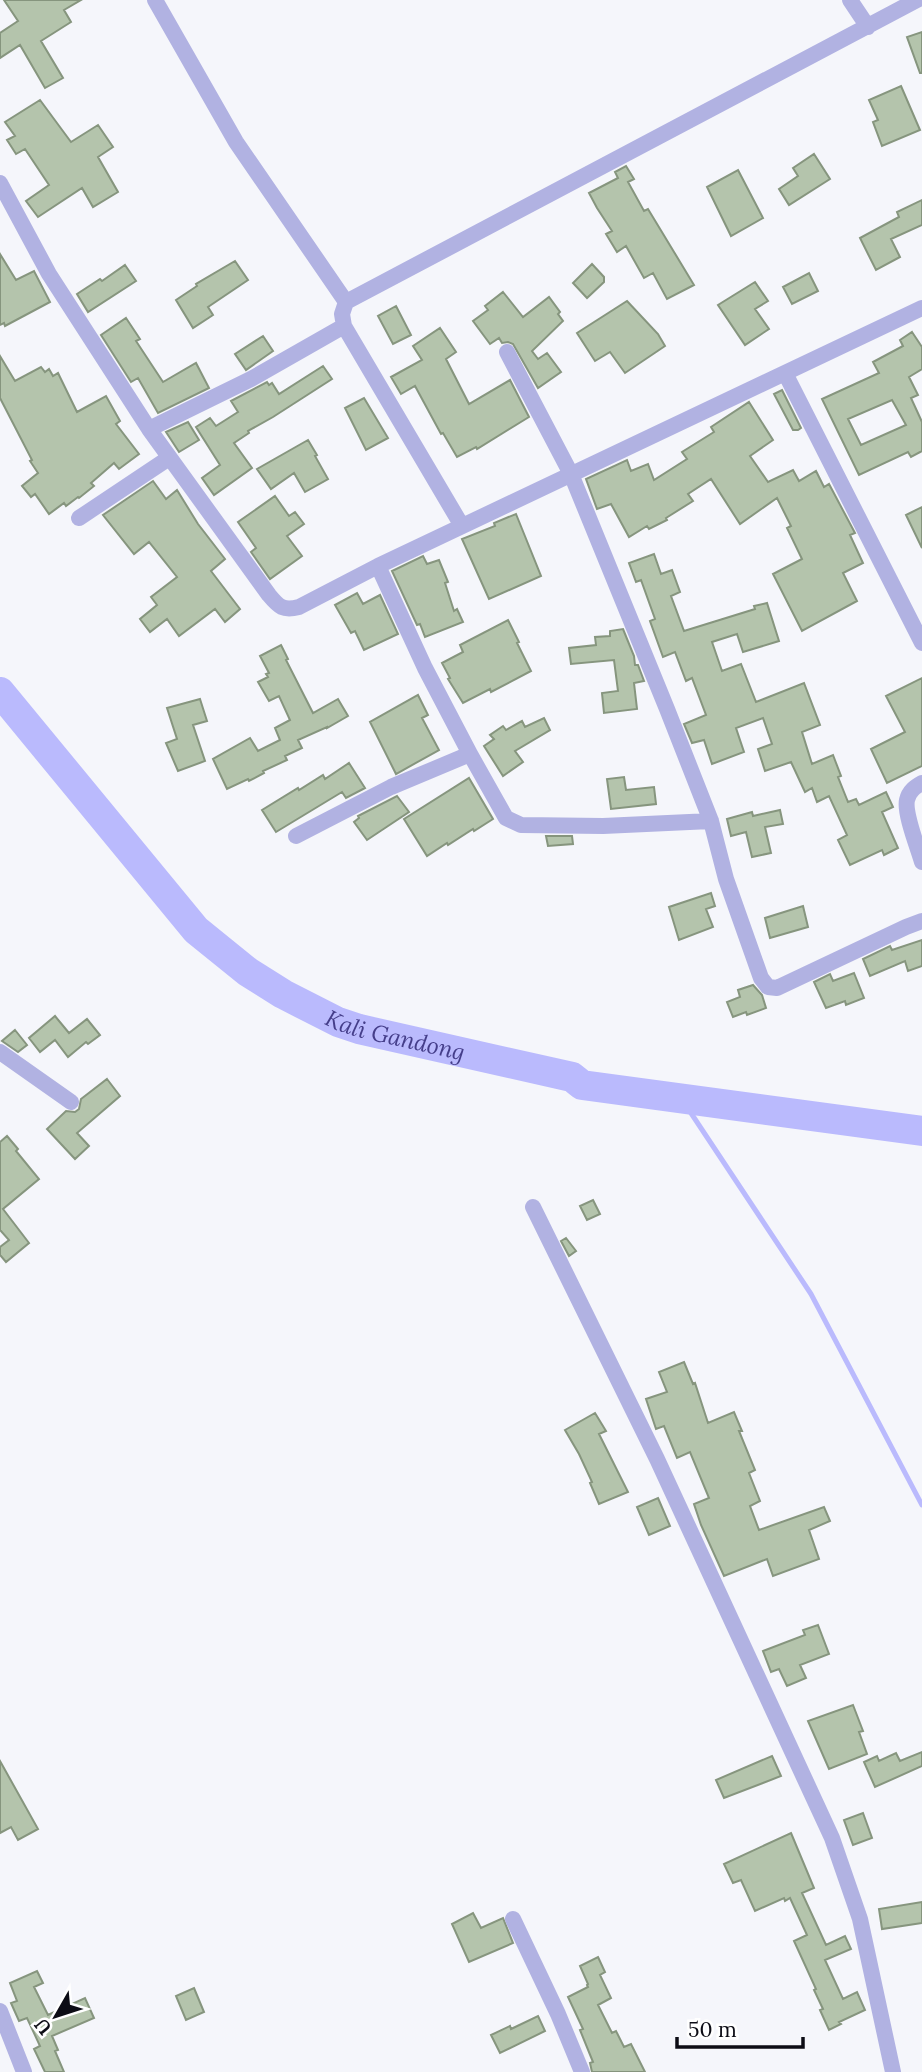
<svg xmlns="http://www.w3.org/2000/svg" width="922" height="2072" viewBox="0 0 922 2072" font-family="Lora,serif">
<style>
.lines{fill:none;stroke-linecap:round;stroke-linejoin:round}
.stream{stroke:#babafd;stroke-width:5}
.river{stroke:#babafd;stroke-width:30}
.building{fill:#b4c4ac;stroke:#86957e;stroke-width:2;fill-rule:evenodd}
.minor{stroke:#b1b2e2;stroke-width:16}
.labels{text-anchor:middle;stroke-width:5;stroke-linejoin:round;paint-order:stroke}
.water-label{font-size:23px;font-style:italic;fill:#453e8a;stroke:#fff}
</style>
<rect width="100%" height="100%" fill="#f5f6fb"/>
<g class="lines">
<path class="stream" d="M681 1098 811 1294 922 1505"/>
<path class="river" id="s1" d="M0 692 196 930 248 972 283 994 338 1022 359 1029 572 1077 582 1085 922 1131"/>
</g>
<path class="building" d="M4 0H81L64 10 71 22 41 41 63 78 45 88 20 45 0 58V33L18 21Z
M922 32V73H920L907 37Z
M901 86 920 130 882 146 873 122 878 120 869 100Z
M40 100 71 142 98 125 113 147 98 157 118 192 93 207 82 188 38 217 26 201 49 185 25 149 16 154 7 140 15 136 5 122Z
M814 154 830 179 789 205 779 189 798 176 793 168Z
M626 166 634 179 628 182 644 211 648 209 694 285 667 299 653 273 644 278 626 246 617 252 606 234 612 231 597 208 589 193 618 178 615 172Z
M738 170 763 218 731 236 707 187Z
M922 200V225L891 239 900 257 876 270 860 238 899 217 897 212Z
M0 254 16 280 34 271 50 302 5 326 4 323 0 325Z
M235 261 248 280 208 307 213 315 193 328 176 300 197 286 196 284Z
M592 264 604 277V282L587 298 573 283Z
M125 265 136 281 88 312 77 294 100 279 102 281Z
M809 273 818 291 792 304 783 287Z
M755 282 768 301 755 309 769 329 745 345 718 305Z
M503 292 523 317 549 297 560 312 558 314 563 321 532 351 538 359 547 353 561 372 538 388 513 344 508 342 502 343 499 338 490 344 473 321 488 310 485 306Z
M627 301 658 334 665 346 625 373 610 352 595 361 577 333Z
M396 306 411 335 393 344 378 316Z
M126 318 140 339 136 341 163 382 196 363 209 388 158 413 138 378 131 382 101 335Z
M440 328 456 352 446 359 469 404 510 380 529 417 477 449 476 447 457 457 443 433 441 434 415 386 401 394 391 377 422 360 413 346Z
M912 332 922 347V369L909 377 918 395 911 398 922 422V451L911 457 908 452 859 475 822 399 879 373 873 362 903 346 900 340ZM892 400 906 425 861 445 848 419Z
M263 336 273 351 246 370 235 354Z
M0 356 15 381 41 367 45 372 49 369 53 376 58 373 77 412 106 396 120 421 116 424 139 454 119 469 114 463 91 483 94 486 79 498 78 497 66 506 64 503 49 514 35 494 31 497 22 486 38 473 30 461 32 460 0 398Z
M323 366 332 379 273 417 248 431 249 433 234 443 252 468 214 495 202 478 220 465 196 427 210 418 216 426 238 412 231 401 267 382 269 385 272 383 279 394Z
M782 390 801 428 798 430H793L774 394Z
M364 398 388 438 366 450 345 408Z
M749 402 773 440 750 456 768 482 793 470 799 481 816 471 824 487 829 484 855 533 850 535 863 563 843 573 857 601 802 631 773 574 802 559 787 528 791 526 777 498 740 524 711 479 688 494 693 501 666 518 667 520 649 529 647 526 629 537 611 504 597 509 586 479 627 460 631 471 648 464 654 480 687 459 682 452 714 432 711 427Z
M188 422 199 440 179 452 166 432Z
M308 440 317 455 315 456 328 479 305 492 294 473 271 489 257 469Z
M153 481 166 499 177 490 198 524 225 559 211 571 240 609 225 622 215 609 179 636 167 619 150 632 140 619 157 605 151 597 177 577 149 542 134 554 103 515Z
M275 496 289 516 295 512 304 524 287 536 302 556 270 579 251 552 256 548 238 522Z
M922 507V548L906 515Z
M516 514 541 576 489 599 462 539 495 526 494 523Z
M654 554 661 574 672 570 680 592 671 596 684 631 755 609 754 606 767 603 779 641 743 652 737 634 712 642 722 671 741 664 756 702 804 683 820 725 802 732 812 764 833 755 841 776 838 777 848 802 856 799 859 805 886 792 893 807 882 812 898 848 884 855 882 850 850 865 838 840 847 835 829 796 817 802 812 788 805 792 791 762 765 771 758 749 772 744 763 718 736 728 744 752 712 764 704 740 692 743 684 724 706 715 692 678 686 681 675 652 663 657 650 621 655 619 641 580 636 582 629 563Z
M423 556 427 564 439 560 448 582 445 583 454 611 457 609 463 622 425 637 420 624 417 625 392 571Z
M357 593 363 604 380 595 398 634 364 650 355 631 351 633 335 605Z
M508 620 519 642 517 643 531 671 491 692 490 689 463 703 448 679 450 678 442 663 463 652 460 645Z
M623 629 634 656 635 665H638L644 681 634 683 637 709 604 713 602 693 618 691 614 660 571 664 569 648 596 645 595 637 610 636V631Z
M281 645 288 659 286 660 313 713 338 699 348 716 327 728V727L298 740 302 748 285 756 287 760 263 771 264 773 249 781 248 779 227 789 213 759 250 738 258 751 280 740 275 728 290 720 279 696 269 701 258 682 268 677 266 674 269 673 260 656Z
M922 678V766L887 783 871 749 905 732 886 696Z
M418 695 428 715 422 718 439 750 396 774 370 722Z
M200 699 207 721 193 725 205 761 178 771 166 743 177 739 167 708Z
M544 718 550 730 515 751 523 762 503 776 484 746 494 739 490 735 503 726 506 730 522 721 525 727Z
M349 763 365 788 346 798 342 792 276 832 262 810 298 788 299 790 323 775 325 779Z
M624 777 626 790 654 787 656 804 611 809 607 779Z
M469 778 493 819 474 831 473 829 448 845 447 843 427 856 404 819Z
M397 796 409 812 367 840 354 822 359 818 358 816Z
M780 810 783 824 765 827 771 853 752 857 746 832 731 836 727 819 752 812 753 816Z
M546 836H572L573 844 548 846Z
M711 893 715 906 706 909 713 927 679 940 669 907Z
M803 906 808 927 770 938 765 918Z
M922 940V966L908 971 905 961 870 976 863 959 890 946 892 950Z
M854 973 864 998 846 1005 845 1001 826 1008 814 982 830 974 833 981Z
M753 985 762 995 766 1008 747 1015 746 1012 733 1017 727 1002 740 997 738 990Z
M55 1016 69 1033 87 1019 100 1035 88 1044 86 1042 68 1057 55 1040 40 1052 29 1038Z
M15 1030 27 1045 18 1052 2 1041Z
M107 1079 120 1096 77 1133 89 1146 75 1159 47 1129 66 1111 75 1112 79 1109 81 1099Z
M7 1136 18 1149 16 1151 39 1179 3 1209 29 1243 6 1262 0 1255V1247L9 1240 0 1230V1142Z
M593 1200 600 1214 587 1220 580 1206Z
M566 1238 576 1251 569 1256 561 1241Z
M684 1362 693 1384 695 1383 708 1423 734 1412 742 1431H739L755 1470 749 1473 760 1501 750 1506 759 1530 824 1507 830 1521 809 1530 819 1559 773 1576 767 1559 724 1576 701 1525 694 1504 709 1498 690 1452 677 1458 664 1426 656 1429 646 1399 667 1392 659 1372Z
M595 1413 606 1431 599 1434 628 1492 599 1504 590 1483 592 1482 579 1454 565 1430Z
M658 1498 670 1526 649 1535 637 1507Z
M818 1625 829 1654 800 1665 806 1678 787 1686 779 1669 771 1672 763 1651 805 1635 803 1630Z
M853 1705 863 1731 859 1732 867 1754 829 1769 808 1721Z
M922 1752V1766L875 1787 864 1762 877 1756 879 1761 896 1753 900 1761Z
M772 1756 781 1776 724 1798 716 1780Z
M0 1761 38 1829 18 1840 11 1827 0 1833Z
M863 1813 872 1838 853 1845 844 1820Z
M791 1833 814 1888 802 1893 826 1945 845 1936 851 1949 825 1960 843 1999 857 1992 865 2010 839 2022 841 2024 829 2030 820 2010 823 2009 814 1990 816 1989 794 1941 807 1935 790 1898 785 1901 784 1898 755 1911 741 1880 733 1883 724 1864Z
M922 1902V1923L882 1929 879 1909Z
M473 1913 481 1928 503 1918 513 1943 469 1962 452 1924Z
M598 1957 605 1972 600 1975 611 1998 598 2005 612 2033 616 2031 624 2047 631 2044 645 2072H592L590 2063 593 2062 580 2030 583 2029 568 1997 588 1987 587 1985 588 1984 580 1966Z
M37 1971 43 1983 34 1987 48 2015 85 1998 94 2018 52 2036 58 2050 55 2051 64 2072H45L34 2049 40 2046 27 2018 19 2021 11 2003 17 2001 10 1983Z
M194 1988 204 2012 186 2020 176 1996Z
M538 2016 545 2031 500 2053 491 2035 510 2026 511 2029Z"/>
<g class="lines">
<path class="minor" d="M850 0 868 27
M0 183 49 274 149 429 269 595C279 607 283 611 299 607L378 566 922 308
M346 302 917 0
M344 326 462 526
M507 352 571 474 667 709 711 821 726 879 761 978 768 987 777 988 906 927 922 921
M785 373 922 643
M149 429 251 379 344 326 342 314 346 302 236 142 155 0
M79 518 169 458
M378 566 425 668 470 754 506 818 521 825 603 826 711 821
M922 783C915 787 909 791 907 800 904 813 918 848 922 862
M296 836 391 787 470 754
M0 1052 71 1102
M533 1207 657 1459 832 1838 860 1919 893 2072
M513 1919 558 2014 582 2072
M0 2011 24 2072"/>
</g>
<g class="labels">
<g class="water-label">
<text dy="8" stroke="none"><textPath href="#s1" startOffset="537">Kali Gandong</textPath></text>
</g>
</g>
<g transform="translate(56 2016) rotate(231)" stroke="#ffffff" stroke-width="5" paint-order="stroke">
<path d="M0-5L12 26L0 18L-12 26Z" fill="#0c0c15"/>
<text y="-10" font-size="19" font-weight="bold" text-anchor="middle" fill="#0c0c15">U</text>
</g>
<path d="M677 2037v10h126v-10" fill="none" stroke="#0c0c15" stroke-width="3.5"/>
<text x="688" y="2037" font-size="21" fill="#0c0c15" stroke="#ffffff" stroke-width="5" paint-order="stroke">50 m</text>
</svg>
